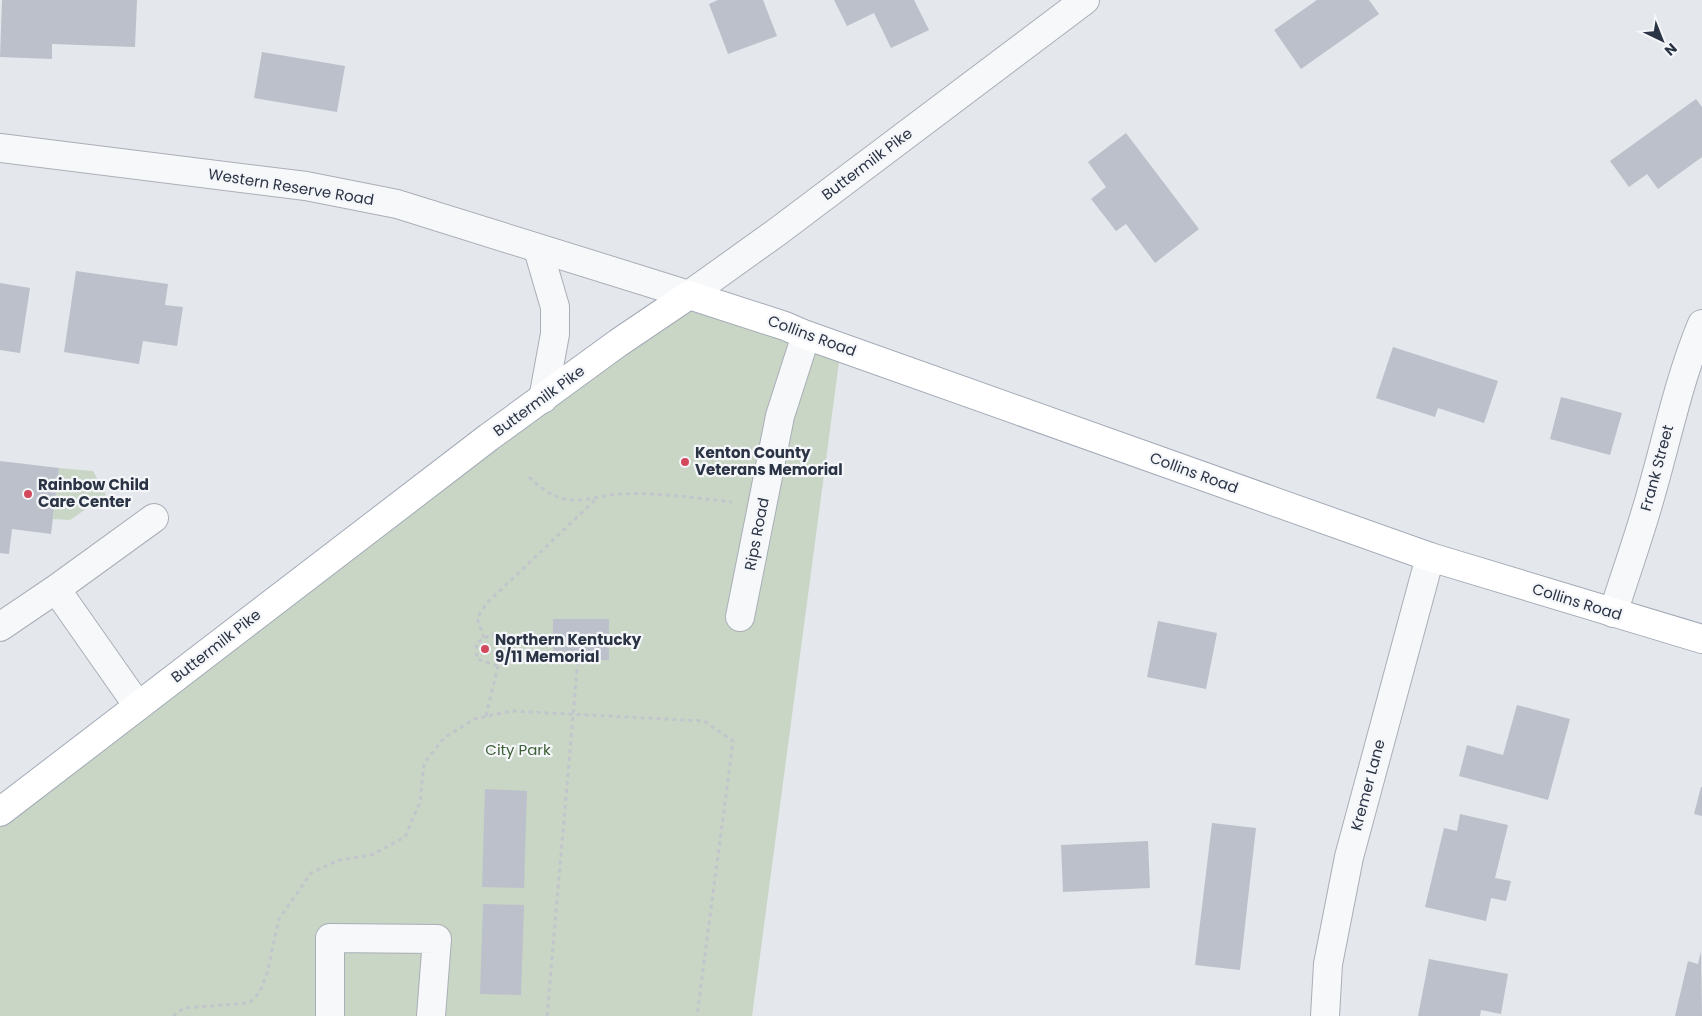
<svg xmlns="http://www.w3.org/2000/svg" width="1702" height="1016" viewBox="0 0 1702 1016" font-family="Poppins,sans-serif">
<style>
.green{fill:#c9d6c5}
.building{fill:#bbc0ca}
.lines{fill:none;stroke-linecap:round;stroke-linejoin:round}
.minor-casing{stroke:#a9aeb7;stroke-width:30}
.major-casing{stroke:#a3abb8;stroke-width:30}
.path{stroke:#c2c5cb;stroke-width:3;stroke-dasharray:4 4;stroke-linecap:butt}
.minor{stroke:#f7f8fa;stroke-width:28}
.major{stroke:#fff;stroke-width:28}
.poi-dot{fill:#d1495b;stroke:#f4f6f9;stroke-width:2}
.labels{text-anchor:middle;stroke-width:4.5;stroke-linejoin:round;paint-order:stroke}
.street-label{font-size:15px;fill:#2b3445;stroke:#f4f6f9}
.poi-label{font-size:15px;font-weight:bold;fill:#2b3445;stroke:#f4f6f9;text-anchor:start}
.park-label{font-size:15px;fill:#3f6138;stroke:#f4f6f9}
</style>
<rect width="100%" height="100%" fill="#e4e7ec"/>
<path class="green" d="M689 295 841 347 752 1016H0V812Z
M59 468 93 471 106 495 70 520 53 519Z"/>
<path class="building" d="M2 0H137L135 47 52 44V59L0 57Z
M718 0H763L777 36 728 54 709 4Z
M834 0H914L929 30 891 48 874 13 847 26Z
M1317 0H1369L1379 14 1301 69 1274 30Z
M262 52 345 66 337 112 254 98Z
M1696 99 1702 107V157L1658 189 1647 174 1629 187 1610 161Z
M1126 133 1199 229 1155 263 1126 224 1116 231 1091 199 1106 187 1088 162Z
M76 271 168 284 165 305 183 307 177 346 143 341 139 364 64 352Z
M0 283 30 288 20 353 0 350Z
M1393 347 1498 381 1484 423 1438 408 1435 417 1376 398Z
M1561 397 1622 413 1610 455 1550 439Z
M0 461 59 468 51 534 12 529 9 554 0 553Z
M553 619H609V660H553Z
M1158 621 1217 633 1206 689 1147 677Z
M1517 705 1570 719 1548 800 1459 776 1467 745 1503 755Z
M1701 787H1702V816L1694 814Z
M485 789 527 791 524 888 482 887Z
M1460 814 1508 825 1495 878 1511 881 1506 901 1491 898 1486 921 1425 907 1444 828 1457 831Z
M1212 823 1256 828 1240 970 1195 965Z
M1148 841 1150 888 1063 892 1061 845Z
M483 904 524 905 521 995 480 994Z
M1701 951 1702 1016H1675L1688 961 1698 964Z
M1429 959 1508 974 1501 1014 1481 1010 1480 1016H1418Z"/>
<g class="lines">
<defs>
<path id="minor" d="M0 148 306 186 397 204 689 295 777 232 1085 0
M538 249 555 307V334L543 399
M56 589 154 518
M1613 613C1624 579 1636 545 1646 511 1665 449 1677 384 1702 324
M740 617 780 416 806 335
M0 627 56 589 138 706
M330 1016V938L437 939 431 1016
M1325 1016 1328 964 1349 857 1430 557"/>
<path id="major" d="M0 812 489 437 618 343 689 295 785 326 806 335 1430 557 1702 639"/>
</defs>
<use href="#minor" class="minor-casing"/>
<use href="#major" class="major-casing"/>
<path class="path" d="M529 477C539 487 551 496 565 499 583 503 601 495 619 494 657 492 694 498 732 502
M492 634 505 644 498 666 477 659 476 643Z
M484 638 477 618 487 603 596 499
M486 716 498 666
M173 1016 184 1008 249 1003 260 992 267 973 279 919 311 873 339 860 371 855 405 837 420 802 424 763 444 738 474 719 511 711 704 721 733 741 697 1016
M547 1016 578 659"/>
<use href="#minor" class="minor"/>
<use href="#major" class="major"/>
</g>
<g class="poi-dot">
<circle cx="685" cy="462" r="5"/>
<circle cx="28" cy="494" r="5"/>
<circle cx="485" cy="649" r="5"/>
</g>
<g class="labels">
<g class="street-label">
<text transform="translate(867 164) rotate(-37)" y="5">Buttermilk Pike</text>
<text transform="translate(291 187) rotate(9)" y="5">Western Reserve Road</text>
<text transform="translate(812 336) rotate(20)" y="5">Collins Road</text>
<text transform="translate(539 401) rotate(-36)" y="5">Buttermilk Pike</text>
<text transform="translate(1657 468) rotate(-75)" y="5">Frank Street</text>
<text transform="translate(1194 473) rotate(20)" y="5">Collins Road</text>
<text transform="translate(757 534) rotate(-79)" y="5">Rips Road</text>
<text transform="translate(1577 602) rotate(17)" y="5">Collins Road</text>
<text transform="translate(216 646) rotate(-38)" y="5">Buttermilk Pike</text>
<text transform="translate(1368 785) rotate(-75)" y="5">Kremer Lane</text>
</g>
<g class="poi-label">
<text x="695" y="458">Kenton County<tspan x="695" dy="17">Veterans Memorial</tspan></text>
<text x="38" y="490">Rainbow Child<tspan x="38" dy="17">Care Center</tspan></text>
<text x="495" y="645">Northern Kentucky<tspan x="495" dy="17">9/11 Memorial</tspan></text>
</g>
<g class="park-label">
<text x="518" y="755">City Park</text>
</g>
</g>
<g transform="translate(1662 40) rotate(137)" stroke="#f4f6f9" stroke-width="4" paint-order="stroke">
<path d="M0-4L9 19L0 12L-9 19Z" fill="#2b3445"/>
<text y="-8" font-size="14" font-weight="bold" text-anchor="middle" fill="#2b3445">N</text>
</g>
</svg>
